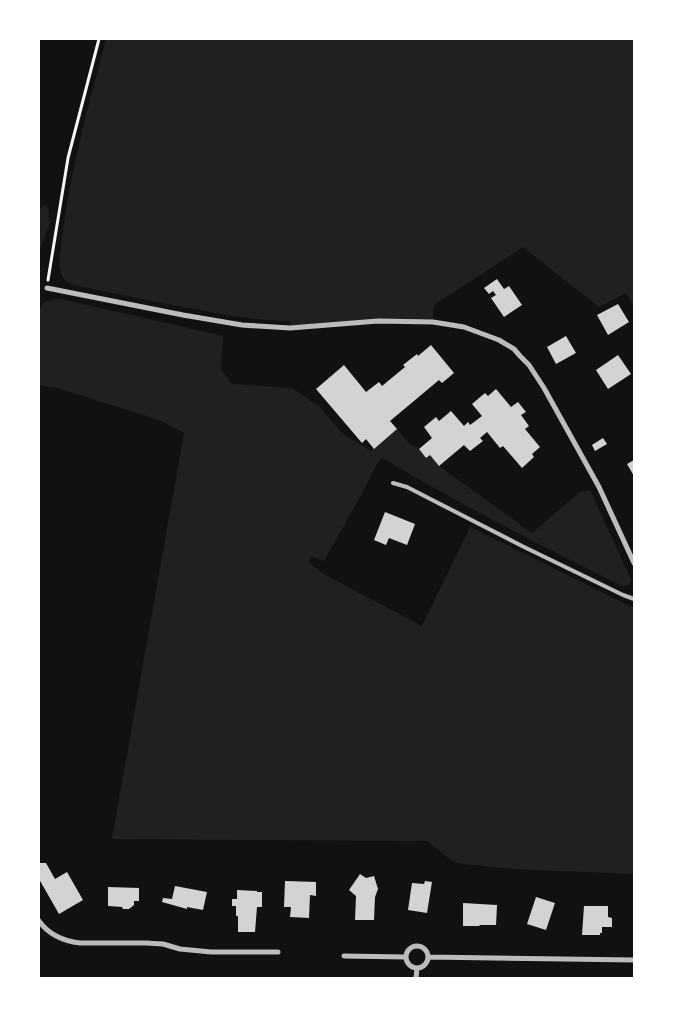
<svg xmlns="http://www.w3.org/2000/svg" width="673" height="1017" viewBox="0 0 673 1017" font-family="Ubuntu,sans-serif">
<style>
.green{fill:#202020}
.building{fill:#d3d3d3}
.lines{fill:none;stroke-linecap:round;stroke-linejoin:round}
.path{stroke:#f5f5f5;stroke-width:3}
.service{stroke:#bcbcbc;stroke-width:4}
.minor{stroke:#bcbcbc;stroke-width:5}
</style>
<rect width="100%" height="100%" fill="#111"/>
<path class="green" d="M106 39H634V306L626 293 599 307 523 247 434 305 433 322 396 321 290 328V321C257 321 226 315 194 309 154 302 114 293 74 285 69 283 64 281 62 276 57 265 61 249 62 238 70 170 89 104 106 39Z
M43 205 48 207 50 223 39 252V210Z
M57 298 223 336 221 370 232 384 292 388 319 406 343 434 371 451 397 429 410 444 419 449 426 458 430 455 439 466 532 533 580 492 590 490 631 579 629 585 622 586C541 546 460 504 382 458L378 462 360 497 324 561 311 556 309 563 322 573 422 626 470 527 634 608V874L512 869 455 863 427 841 112 839 184 433 159 420 57 388 39 385V311L43 303Z"/>
<path class="building" d="M497 279 504 289 509 286 522 305 504 317 491 298 496 295 493 291 489 294 484 288Z
M618 304 629 322 608 335 597 315Z
M566 336 576 353 556 364 547 347Z
M431 345 454 373 442 383 439 380 390 421 397 429 374 449 366 439 362 443 316 389 344 365 366 392 379 382 382 386 405 367 403 365 417 354 418 356Z
M618 355 631 374 608 389 596 370Z
M496 389 511 407 518 402 526 412 521 415 529 426 525 429 540 447 532 454 534 457 522 468 503 446 500 448 487 432 480 438 483 441 470 451 464 445 439 466 430 455 426 458 419 449 432 438 424 427 436 417 439 421 451 411 464 426 468 422 470 425 482 416 472 404 485 393 488 396Z
M603 438 607 444 595 451 592 445Z
M634 460V476L627 464Z
M385 512 415 524 407 545 389 538 386 545 374 540Z
M39 863H46L55 879 67 872 83 900 59 914 39 879Z
M360 874 366 878 374 876 378 889 375 897 374 920H355L356 896 349 890Z
M285 881 316 882V896L310 895 309 918 290 917 291 907H284Z
M425 881 432 882 427 913 408 910 412 883 424 884Z
M175 886 207 892 203 910 187 907V909L162 902 163 898 172 899Z
M108 887 139 888V901H134V905L129 909H123L122 907 108 906Z
M237 890 257 891V892H262V907H257L255 932H238V916H236V906H232V899H237Z
M536 897 555 903 546 930 527 924Z
M463 903 497 905 496 925H480L479 926H463Z
M584 906H608V917L612 918V927H602V933H600V935H582Z"/>
<g class="lines">
<path class="path" d="M48 280 68 158 99 39"/>
<path class="service" d="M393 483 407 487 522 546 623 595 634 599"/>
<path class="minor" d="M47 288 183 315 242 325 290 328 378 321 433 322 464 327 499 340 514 349 520 356 529 365 544 388 599 487 634 563
M39 921C49 935 63 941 80 943H146L163 944 180 949 211 952H278
M406 957a11 11 0 1 1 22 0a11 11 0 1 1-22 0Z
M344 956 406 957
M428 957 634 960
M416 978 417 968"/>
</g>
<rect width="673" height="1017" fill="none" stroke="#ffffff" stroke-width="80"/>
</svg>
